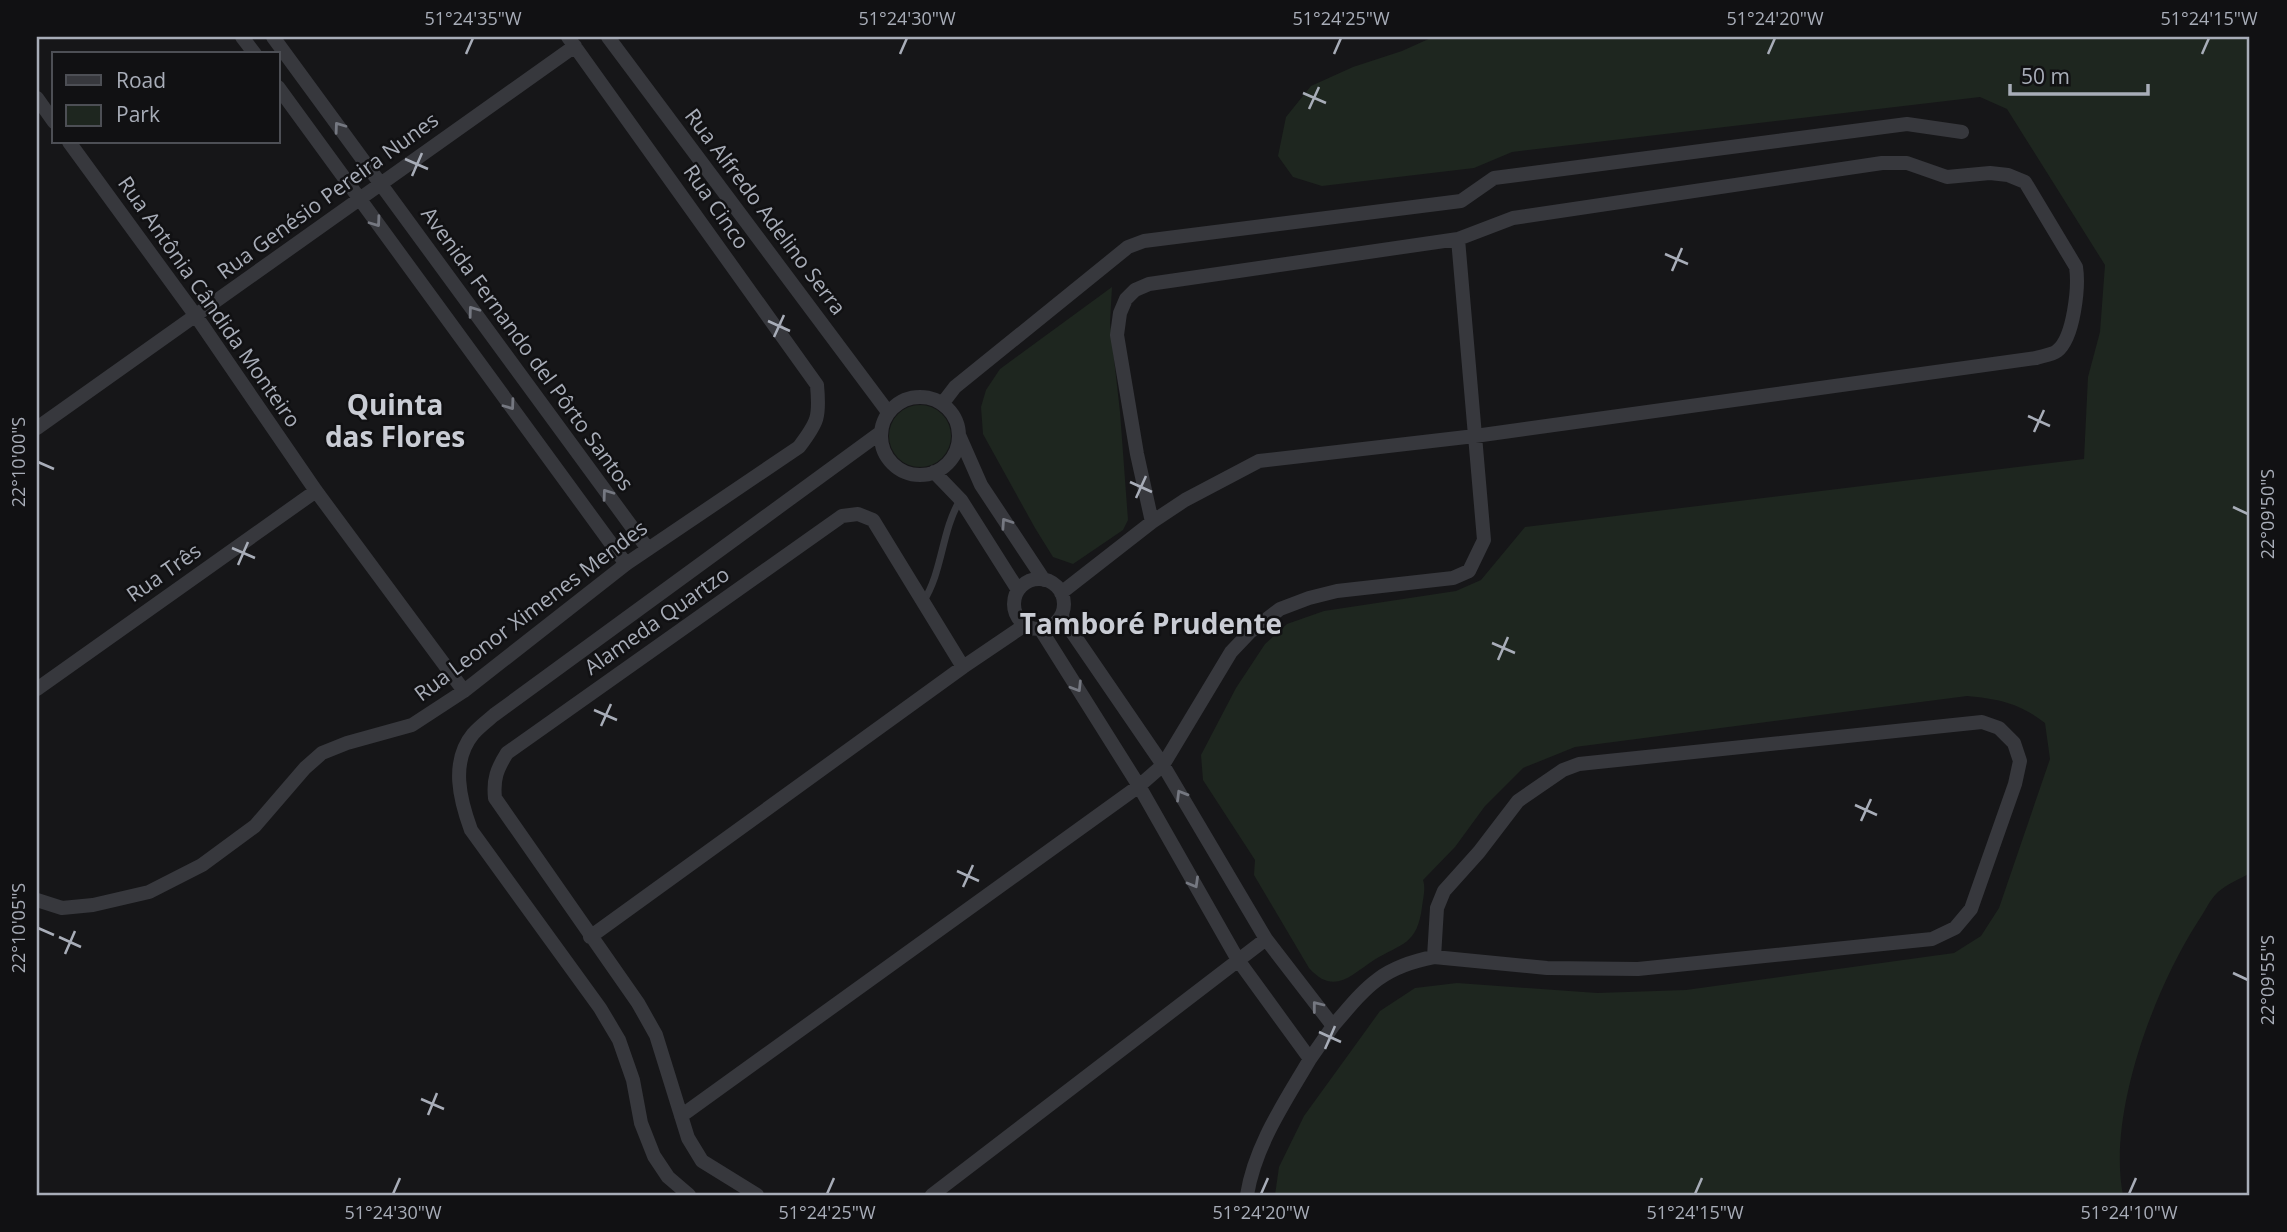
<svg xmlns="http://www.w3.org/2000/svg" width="2287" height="1232" viewBox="0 0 2287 1232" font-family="'Open Sans',sans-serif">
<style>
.green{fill:#1e261f}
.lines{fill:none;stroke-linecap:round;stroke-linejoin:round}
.lane{stroke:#37383d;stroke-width:7}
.street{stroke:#37383d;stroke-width:14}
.oneway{stroke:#757881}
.ticks{fill:none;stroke:#a8adb8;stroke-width:2.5}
.labels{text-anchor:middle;stroke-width:5;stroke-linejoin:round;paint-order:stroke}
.street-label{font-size:21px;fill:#a8adb8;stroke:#111113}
.district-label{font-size:28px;font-weight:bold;fill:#c9ccd4;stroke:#111113}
.neatline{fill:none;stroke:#a8adb8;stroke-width:2.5}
.ticks-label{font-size:18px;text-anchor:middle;fill:#a8adb8}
</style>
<rect width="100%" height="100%" fill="#161618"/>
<path class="green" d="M1433 37H2250V873C2240 879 2227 884 2218 892 2210 899 2204 913 2197 923 2154 990 2107 1114 2123 1195H1275L1279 1167 1304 1116 1380 1011 1415 988 1457 983 1597 993 1686 990 1954 953 1981 936 1999 908 2050 759 2045 723C2019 703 1999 699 1967 696L1575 747 1523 768 1485 806 1455 847 1423 880C1426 889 1423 898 1422 907 1417 945 1402 943 1374 960 1351 975 1334 996 1309 968L1254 875 1255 860 1203 780 1201 755 1236 688 1265 644 1287 624 1324 611 1456 591 1481 580 1525 527 2084 459 2088 377 2100 332 2105 265 2007 109 1980 97 1512 152 1474 168 1322 186 1293 177 1278 156 1286 117 1311 86 1353 67 1402 51Z
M1112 287 1110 323 1120 412 1128 520 1123 530 1073 564 1053 557 1035 528 983 434 981 407 986 390 1000 369Z
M889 436a31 31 0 1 1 62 0a31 31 0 1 1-62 0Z"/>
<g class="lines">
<path class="lane" d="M923 602C943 571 941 532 960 500"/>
<path class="street" d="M242 37 255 54
M273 37 648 549
M608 37 888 412
M278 87 626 564
M37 98 54 122
M69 142 196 316 316 491 464 691
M881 436a39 39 0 1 1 78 0a39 39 0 1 1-78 0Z
M942 404 955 387 1128 247 1144 241 1461 201 1494 178 1907 124 1962 132
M37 428 575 46
M959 435 981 485 1044 580
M934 472 961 500 1018 590
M1014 604a25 25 0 1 1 50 0a25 25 0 1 1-50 0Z
M1061 593 1152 522 1185 500 1259 461 1475 436 2036 358C2042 356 2052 355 2057 351 2074 338 2079 286 2076 267L2025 182 2008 175 1990 173 1947 177 1907 163H1882L1513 218 1458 239 1149 284 1135 290 1126 299 1120 313 1117 335 1137 454 1152 522
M1041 630 1139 786 1238 960 1310 1059 1333 1026 1266 939 1163 765 1061 616
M37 689 316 491
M37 900 62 908 93 905 149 892 202 865 255 826 305 768 322 753 347 743 412 725 464 691 626 564 799 447C818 422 820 417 817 385L568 37
M590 937 963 667 1025 625
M1333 1026C1366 987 1381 967 1434 957L1437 908 1444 891 1479 852 1518 801 1563 770 1579 764 1982 722 1999 728 2014 743 2020 761 2015 784 1971 909 1955 928 1932 939 1638 969 1547 968 1434 957
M681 1116 1139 786 1163 765 1231 652 1250 632 1280 609 1309 598 1337 591 1453 578 1469 571 1484 540 1458 239
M689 1195 668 1177 654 1156 641 1123 633 1080 619 1040 600 1008 471 830C460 800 450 762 473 734 479 727 487 721 494 715L880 433
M757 1195 702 1161 688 1138 656 1035 638 1003 495 798C493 779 497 769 507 753L842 516 858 514 873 520 963 667
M932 1195 1266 939
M1247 1195C1255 1145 1285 1102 1310 1059"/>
</g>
<defs><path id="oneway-chevron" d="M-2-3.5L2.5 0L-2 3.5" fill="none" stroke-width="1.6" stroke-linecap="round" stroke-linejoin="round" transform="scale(1.75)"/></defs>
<g class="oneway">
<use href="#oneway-chevron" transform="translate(339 127) rotate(-126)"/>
<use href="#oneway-chevron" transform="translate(376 222) rotate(54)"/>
<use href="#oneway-chevron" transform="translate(473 311) rotate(-126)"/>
<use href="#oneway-chevron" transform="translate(510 405) rotate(54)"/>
<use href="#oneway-chevron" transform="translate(607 494) rotate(-126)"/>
<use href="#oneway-chevron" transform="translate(1006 523) rotate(-124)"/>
<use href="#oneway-chevron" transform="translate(1077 687) rotate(58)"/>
<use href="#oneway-chevron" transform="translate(1181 795) rotate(-121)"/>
<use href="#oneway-chevron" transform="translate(1194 883) rotate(60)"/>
<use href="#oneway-chevron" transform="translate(1317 1006) rotate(-128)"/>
</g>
<path class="ticks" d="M466 54 473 38M900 54 907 38M1334 54 1341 38M1768 54 1775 38M2202 54 2209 38M1303 93 1326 103M1309 109 1319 87M405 159 428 169M412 176 422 153M1665 254 1688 264M1672 271 1682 248M768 321 790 331M774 337 784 315M2028 416 2050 426M2034 432 2044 410M38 462 54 469M1130 482 1152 492M1136 498 1146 476M2233 507 2248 514M232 548 255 558M238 565 248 542M1492 643 1515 653M1498 660 1508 637M594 710 617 720M601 726 611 704M1855 805 1877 815M1861 821 1871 799M957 871 979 881M963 887 973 865M38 928 54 935M59 937 81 947M65 954 75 931M2233 973 2248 980M1319 1032 1341 1042M1325 1049 1335 1026M421 1099 444 1109M428 1115 437 1093M393 1194 400 1178M827 1194 834 1178M1261 1194 1268 1178M1695 1194 1702 1178M2129 1194 2136 1178"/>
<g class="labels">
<g class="street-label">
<text transform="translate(328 196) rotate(-36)" y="7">Rua Genésio Pereira Nunes</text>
<text transform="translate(716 207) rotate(55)" y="7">Rua Cinco</text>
<text transform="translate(765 212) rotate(53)" y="7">Rua Alfredo Adelino Serra</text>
<text transform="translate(209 302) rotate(55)" y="7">Rua Antônia Cândida Monteiro</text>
<text transform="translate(527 349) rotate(54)" y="7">Avenida Fernando del Pôrto Santos</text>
<text transform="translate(164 573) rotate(-35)" y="7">Rua Três</text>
<text transform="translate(531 611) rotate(-37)" y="7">Rua Leonor Ximenes Mendes</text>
<text transform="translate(657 621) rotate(-35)" y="7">Alameda Quartzo</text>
</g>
<g class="district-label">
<text x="395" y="415">Quinta<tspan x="395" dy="32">das Flores</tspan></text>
<text x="1151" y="634">Tamboré Prudente</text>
</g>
</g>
<rect width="2287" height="1232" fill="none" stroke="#111113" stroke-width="77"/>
<rect x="52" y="52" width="228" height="91" fill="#111113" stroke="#4d4f55" stroke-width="2"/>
<rect x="66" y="75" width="35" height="10" fill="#37383d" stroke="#4d4f55" stroke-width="2"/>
<text x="116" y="88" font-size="21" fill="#a8adb8">Road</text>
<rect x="66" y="105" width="35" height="21" fill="#1e261f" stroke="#4d4f55" stroke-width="2"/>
<text x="116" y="122" font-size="21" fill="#a8adb8">Park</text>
<path d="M2010 84v10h138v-10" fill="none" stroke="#a8adb8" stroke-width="3.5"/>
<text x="2021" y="84" font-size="21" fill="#a8adb8" stroke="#111113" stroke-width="5" paint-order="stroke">50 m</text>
<rect x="38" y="38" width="2210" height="1156" class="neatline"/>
<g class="ticks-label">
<text x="473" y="25">51°24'35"W</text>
<text x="907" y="25">51°24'30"W</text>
<text x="1341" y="25">51°24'25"W</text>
<text x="1775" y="25">51°24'20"W</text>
<text x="2209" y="25">51°24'15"W</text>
<text transform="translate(19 462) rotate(-90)" y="6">22°10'00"S</text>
<text transform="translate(2268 514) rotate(-90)" y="6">22°09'50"S</text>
<text transform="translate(19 928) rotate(-90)" y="6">22°10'05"S</text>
<text transform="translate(2268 980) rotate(-90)" y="6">22°09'55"S</text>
<text x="393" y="1219">51°24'30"W</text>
<text x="827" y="1219">51°24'25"W</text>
<text x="1261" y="1219">51°24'20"W</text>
<text x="1695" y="1219">51°24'15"W</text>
<text x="2129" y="1219">51°24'10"W</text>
</g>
</svg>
